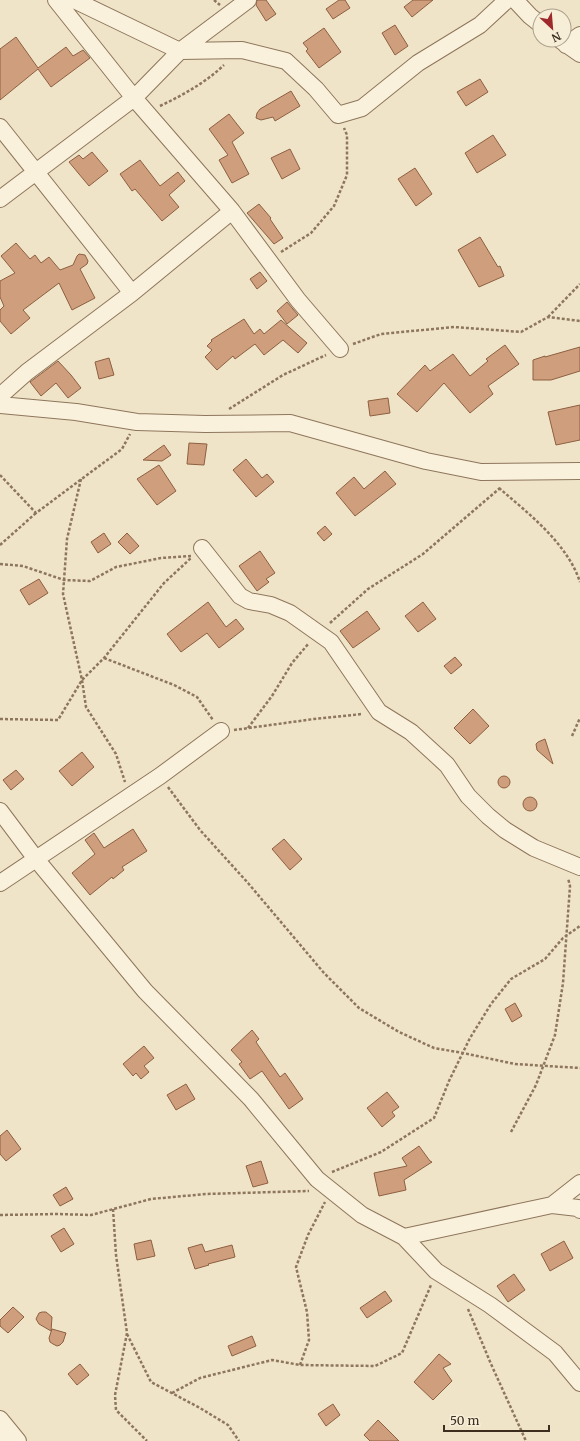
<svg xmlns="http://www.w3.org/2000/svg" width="580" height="1441" viewBox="0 0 580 1441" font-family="Merriweather,serif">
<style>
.building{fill:#cf9f7d;stroke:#8d5f41}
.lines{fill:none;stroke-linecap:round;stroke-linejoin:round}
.minor-casing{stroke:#8d765c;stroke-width:18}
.path{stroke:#8d765c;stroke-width:2.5;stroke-dasharray:3 2;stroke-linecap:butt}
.minor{stroke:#faf1dc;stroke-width:16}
</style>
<rect width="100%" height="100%" fill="#f0e4c8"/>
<path class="building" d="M257 0H266L276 14 266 21 256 5Z
M339 0H345L350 8 333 19 326 9Z
M413 0H433L412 17 404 7Z
M395 25 408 46 395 55 382 33Z
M324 28 341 52 319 68 306 51 308 49 303 43Z
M16 37 38 68 66 47 73 56 83 50 90 58 51 87 38 69 0 100V49Z
M480 79 488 92 466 106 457 92Z
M291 91 300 106 275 121 273 117 261 120 256 118 257 113 260 109Z
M229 114 244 133 232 142 249 174 232 183 219 160 228 155 209 129Z
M493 135 506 155 477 173 465 153Z
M290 149 300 169 282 179 271 158Z
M92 152 108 171 89 186 69 162 79 155 83 159Z
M140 160 160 186 178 172 185 181 169 195 179 207 162 221 135 189 132 191 120 174Z
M415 168 432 194 416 206 398 179Z
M259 204 271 218 270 219 283 238 274 244 247 213Z
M480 237 498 267 500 266 504 276 479 287 458 250Z
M16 243 30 259 35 255 41 263 49 257 60 270 73 265 77 256 79 254 85 255 88 261 87 264 80 269 95 298 72 310 59 283 23 310 30 318 11 334 0 321V310L4 306 0 297V281L15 273 1 256Z
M260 272 267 281 257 289 250 279Z
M287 302 298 315 287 324 277 311Z
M244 319 254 334 260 329 264 334 281 320 307 343 298 353 283 340 264 355 255 344 235 359 233 356 217 370 205 357 212 350 207 346 212 341 211 340Z
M505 345 519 364 488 386 493 394 470 413 444 383 417 412 397 394 425 365 430 371 453 354 470 376 488 361 486 359Z
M580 347V371L551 380H533V360L545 356V357Z
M109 358 114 375 99 379 95 362Z
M58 361 71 375 81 388 68 398 56 383 41 396 30 382Z
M388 398 390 413 370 416 368 401Z
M580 405V440L556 445 548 412Z
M189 443 207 444 204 465 187 464Z
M164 445 171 455 162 461 143 460Z
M246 459 262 478 267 474 274 482 256 497 233 470Z
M159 465 176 491 157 505 137 479Z
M385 471 396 484 355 516 336 493 354 477 364 489Z
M325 526 332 534 324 541 317 533Z
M104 533 111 544 98 553 91 542Z
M127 533 139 546 130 554 118 542Z
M260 551 275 573 266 579 269 582 257 591 239 566Z
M39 579 48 593 29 605 20 590Z
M208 602 226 627 236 619 244 629 219 648 207 633 181 652 167 634Z
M423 602 436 619 418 632 405 616Z
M367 611 380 629 353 648 340 631Z
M455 657 462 665 451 674 444 666Z
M473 709 489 726 470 744 454 728Z
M545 739 553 764 537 750 536 744 538 742Z
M82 752 94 767 72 786 59 771Z
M16 770 24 779 11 790 3 780Z
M498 782a6 6 0 1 1 12 0a6 6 0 1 1-12 0Z
M523 804a7 7 0 1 1 14 0a7 7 0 1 1-14 0Z
M133 829 147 851 122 867 124 870 113 879 112 877 90 895 72 873 95 854 85 840 94 833 104 848Z
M284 839 302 859 290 870 272 849Z
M515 1003 522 1016 512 1022 505 1009Z
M252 1030 259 1039 256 1042 280 1077 285 1073 303 1099 289 1109 262 1071 250 1079 239 1064 242 1062 231 1050Z
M144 1046 154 1058 144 1066 149 1072 141 1079 136 1073 133 1076 123 1064Z
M186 1084 195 1099 176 1110 167 1095Z
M387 1092 399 1107 392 1112 395 1116 382 1127 367 1108Z
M7 1130 21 1149 6 1161 0 1154V1136Z
M419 1146 430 1161 432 1162 404 1180 406 1190 379 1196 374 1173 407 1166 402 1158Z
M261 1161 268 1183 253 1187 246 1166Z
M66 1187 73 1199 60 1206 53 1195Z
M64 1228 74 1244 61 1252 51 1236Z
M151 1240 155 1256 137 1260 134 1244Z
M564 1241 573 1258 550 1271 541 1254Z
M202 1244 205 1252 232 1245 235 1257 208 1264 209 1265 195 1269 188 1248Z
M514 1274 525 1290 508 1302 497 1286Z
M385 1291 392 1301 367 1318 360 1308Z
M13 1307 24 1317 8 1333 0 1326V1320Z
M42 1312H46L52 1317 51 1331 39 1324 36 1319 39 1313Z
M52 1329 66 1333 63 1342 60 1345 57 1346 53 1344 50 1342 49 1338Z
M252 1336 256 1346 232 1356 228 1346Z
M439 1354 451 1364 443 1368 452 1381 433 1400 414 1382Z
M80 1364 89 1375 77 1385 68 1374Z
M333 1404 340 1415 326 1426 318 1414Z
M378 1420 399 1441H370L364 1435Z"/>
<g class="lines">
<defs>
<path id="minor" d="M74 0 180 51 242 50 286 61 316 89 338 115 362 108 418 63 480 25 507 0
M515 0 530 16 540 24
M560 40 580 54
M566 45 580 35
M0 127 132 293
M0 199 134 98 180 51 248 0
M232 211 298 300 340 349
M0 396 27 372 132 293 232 211 134 98 56 0
M0 405 76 412 137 422 205 424 290 423 426 461 481 472 580 471
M202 548 240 596 249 601 271 605 290 613 331 642 379 712 411 732 447 765 468 796 488 816 505 830 534 848 580 867
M0 811 36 859 145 991 251 1099 317 1179 362 1215 404 1237 436 1271 490 1305 555 1353 580 1383
M0 883 160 776 221 731
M552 1205 580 1183
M404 1237 552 1205 578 1208 580 1210
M0 1419 18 1441
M0 1440 2 1441"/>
</defs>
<use href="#minor" class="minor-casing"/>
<path class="path" d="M214 0 220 5
M160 106C183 95 205 83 224 65
M281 252 311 233 334 206 347 175V135L344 128
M548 317 580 284
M353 344 381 334 454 327 521 332 548 317 580 321
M229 409 283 375 326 355
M0 475 36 513 122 449 130 434
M81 479 67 539 63 594 82 680 86 707 116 754 125 782
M499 488C529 514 567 543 580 582
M0 545 36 513
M0 564 23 566 64 580 90 581 116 567 161 558 191 556
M330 623 368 589 423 554 500 488
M104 658 174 685 197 697 213 720
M0 719 58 720 82 680 104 658 164 583 191 558
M248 728 272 696 292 663 309 643
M234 730 314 719 362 714
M572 736 580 718
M168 787 200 830 248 883 324 973 359 1008 399 1032 434 1048 463 1053 515 1064 580 1068
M511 1132 536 1085 555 1035 563 983 570 886 568 878
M332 1172 381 1152 434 1118 449 1081 470 1038 491 1004 511 979 545 959 563 938 580 926
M113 1209 116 1255 127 1333 115 1395 116 1410 147 1441
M0 1215 57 1214 91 1215 151 1199 206 1194 309 1191
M468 1309 491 1364 526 1441
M127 1334 151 1382 200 1408 228 1425 239 1441
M300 1365 309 1340 307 1312 296 1267 308 1235 325 1202
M172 1393 200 1378 272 1360 300 1365 375 1366 402 1353 431 1285"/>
<use href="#minor" class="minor"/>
</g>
<g transform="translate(552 28) rotate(154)"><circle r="19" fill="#f7eed8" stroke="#ada18e"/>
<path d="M0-3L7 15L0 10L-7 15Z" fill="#9e2a2b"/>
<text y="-6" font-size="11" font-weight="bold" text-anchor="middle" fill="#3d2e20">N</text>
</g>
<path d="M444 1425v6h105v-6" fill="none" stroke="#3d2e20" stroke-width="2"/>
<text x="450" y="1425" font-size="12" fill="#3d2e20" stroke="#f7eed8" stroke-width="3" paint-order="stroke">50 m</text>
</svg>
